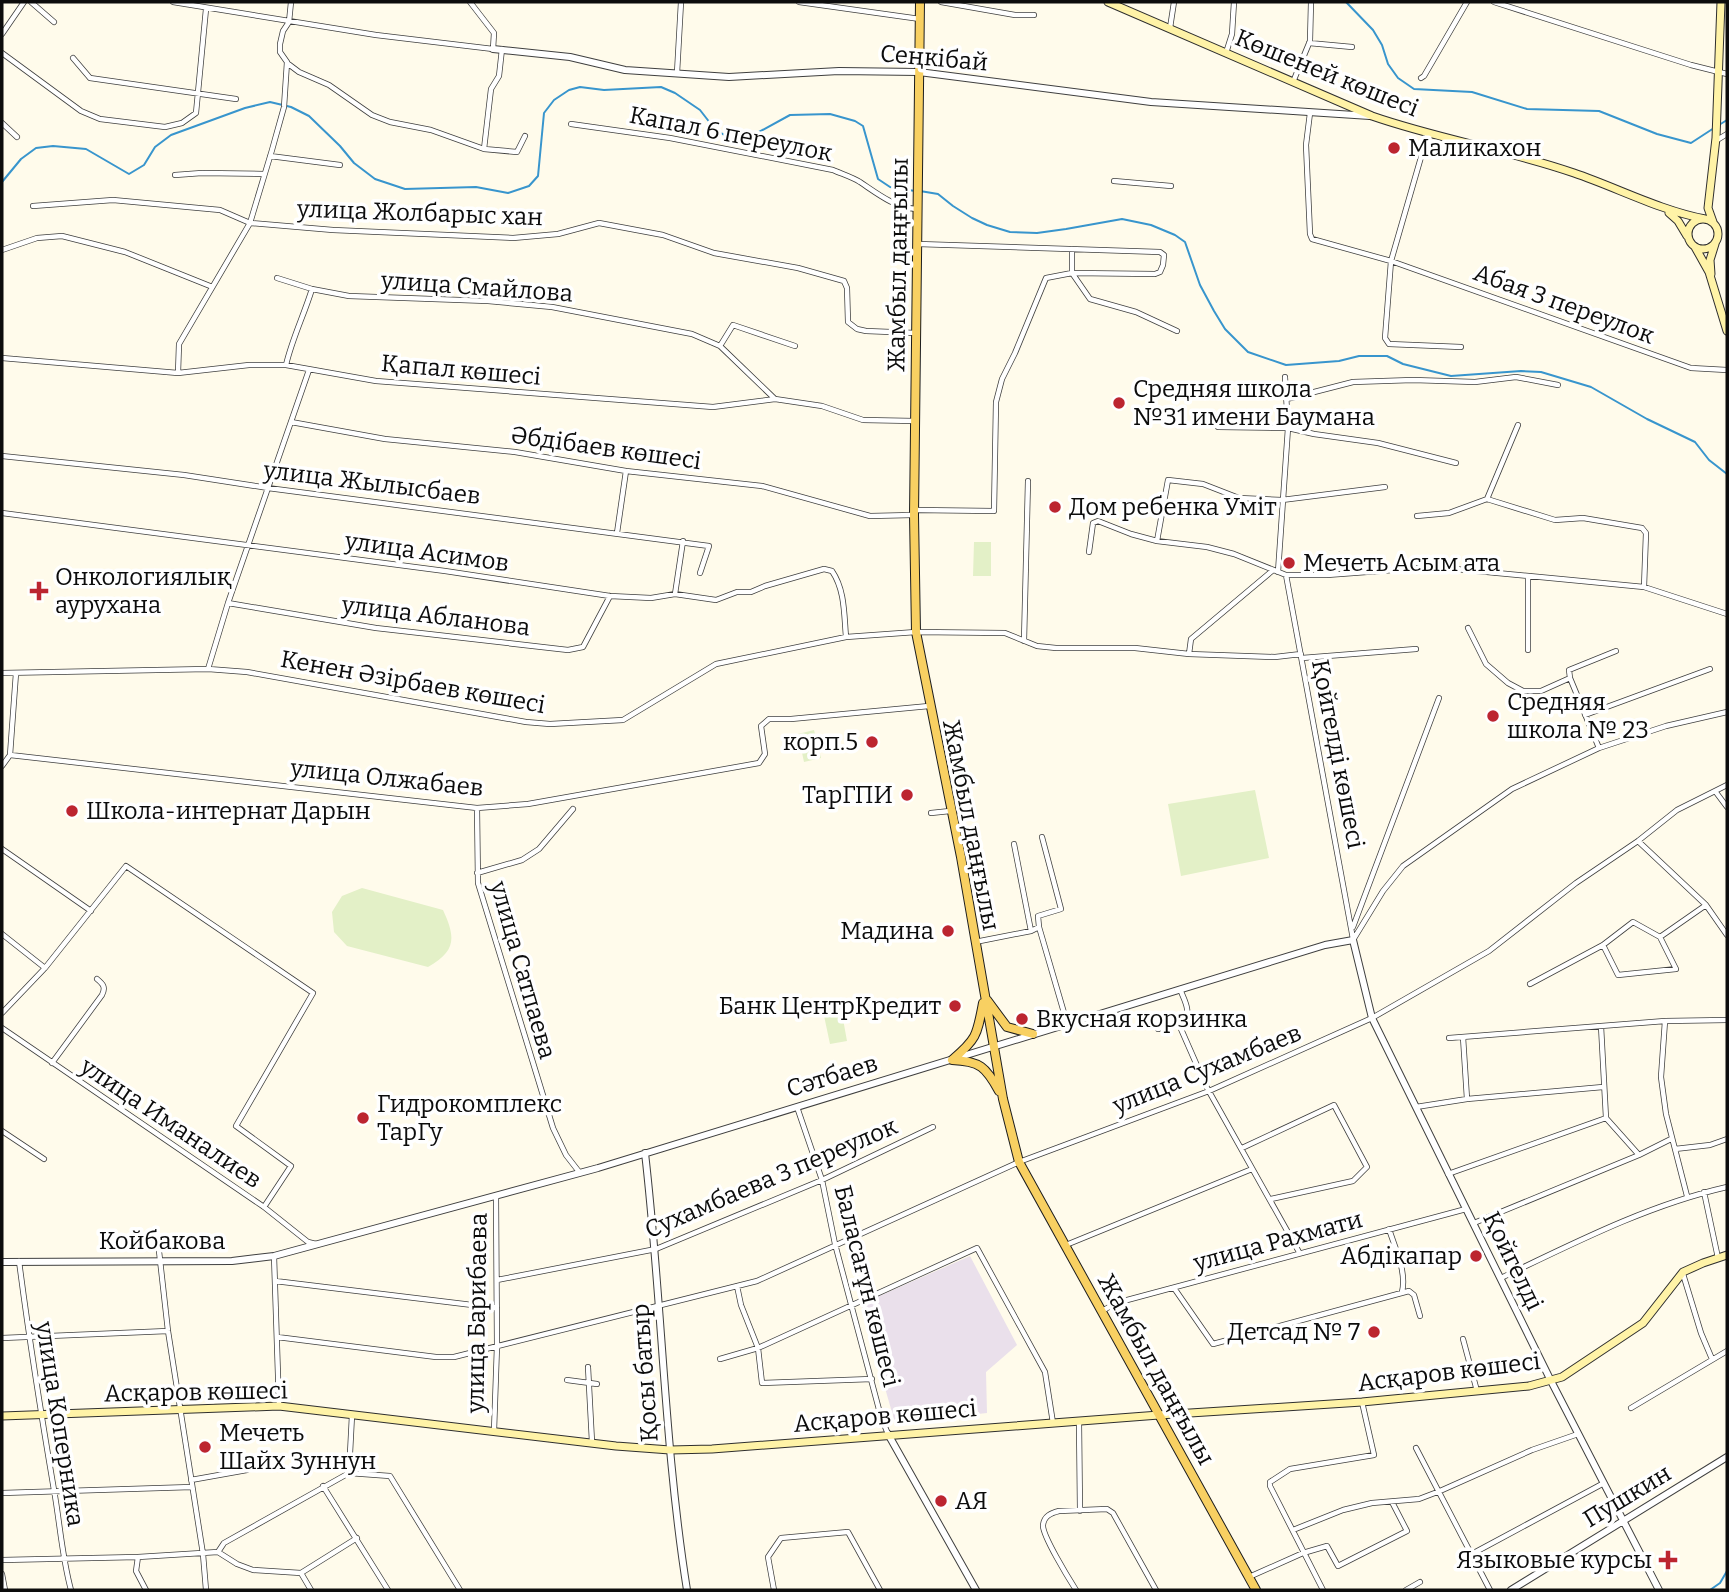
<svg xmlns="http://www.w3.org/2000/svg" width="1729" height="1592" viewBox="0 0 1729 1592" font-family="Bitter,serif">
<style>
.industrial{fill:#eae0eb}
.pitch{fill:#e3f0c7}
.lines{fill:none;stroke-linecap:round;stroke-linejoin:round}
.stream{stroke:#3895cd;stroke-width:2}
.minor-casing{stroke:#3f3f3f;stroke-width:6}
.tertiary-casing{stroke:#3f3f3f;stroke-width:8}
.secondary-casing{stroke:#2e2e2e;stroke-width:9}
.primary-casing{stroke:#1d1d1d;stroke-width:10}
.minor{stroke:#fff;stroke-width:4.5}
.tertiary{stroke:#fff;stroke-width:6}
.secondary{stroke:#fff3a7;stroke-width:7}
.primary{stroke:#f8d062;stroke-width:8}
.poi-dot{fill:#bc2530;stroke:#fff;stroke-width:2.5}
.labels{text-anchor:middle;stroke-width:7;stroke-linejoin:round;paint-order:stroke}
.street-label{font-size:24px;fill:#0c0c0c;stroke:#fff}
.poi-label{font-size:24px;fill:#0c0c0c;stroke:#fff;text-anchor:start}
</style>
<rect width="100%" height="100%" fill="#fffbeb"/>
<path class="industrial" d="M970 1256 1017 1345 986 1372 987 1413 895 1423 861 1304Z"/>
<path class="pitch" d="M974 542H991V576H973Z
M814 730 821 758 804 762 798 734Z
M1255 790 1269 858 1181 876 1168 804Z
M362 888 443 910C456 938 456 951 428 967L347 946 334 932 332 912 342 896Z
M841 1008 847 1041 830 1044 823 1011Z"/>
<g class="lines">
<path class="stream" d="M1346 2 1373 30 1382 45 1388 64 1398 78 1414 89 1472 92 1527 109 1599 111 1657 134 1691 143 1714 128
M1719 125 1727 120
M2 182 21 159 36 148 53 146 86 149 129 174 144 165 155 147 171 135 245 108 270 102 291 107 309 116 340 146 354 163 375 179 405 189 476 187 508 193 529 186 538 176 544 113 554 100 569 90 580 87 604 90 661 87 675 93 700 110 714 128 727 137 746 139 790 115 830 114 855 121 863 126 878 179 890 187 915 191
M920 191 938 194 953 206 972 218 987 225 1010 232 1037 233 1066 229 1122 219 1151 225 1175 235 1185 242 1200 285 1214 311 1225 329 1248 352 1286 365 1339 361 1359 356H1387L1403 364 1451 376 1521 371 1541 372 1591 387 1647 419 1695 442 1709 460 1727 474
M1710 1590 1720 1583 1727 1571"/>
<defs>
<path id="minor" d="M31 2 54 22
M173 2 376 35 493 49 494 33 470 2
M799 2 920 19
M941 2 1015 15H1034
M1494 2 1691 65 1727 74
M1170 28 1174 2
M2 34 24 2
M1309 43 1352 47
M2 53 81 111 100 119 165 127 182 123 196 113 206 9
M1226 53 1232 34 1234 2
M73 58 90 78 236 99
M287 63 299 72 329 85 372 115 390 122 431 130 484 149 517 152 525 136
M677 73 681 2
M1421 78 1424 76 1467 2
M1293 82 1310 41 1311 2
M1310 113 1306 145 1310 234 1312 239 1391 261 1691 368 1727 370
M2 123 17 137
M571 124 670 138 833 170C842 174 852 177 860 182 878 194 894 207 916 209
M1428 133 1391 261 1385 338 1389 344 1461 347
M1717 140 1727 134
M484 149 491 89 499 76 502 49
M270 156 340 165
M175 175 202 173 264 174
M1114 181 1171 186
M33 206 113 200 220 210 250 223 333 230 513 238 558 234 599 223 663 235 714 253 798 268 844 281 847 288 848 322 857 329 866 331 916 333
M1072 249V273L1090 299 1136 312 1177 331
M2 250 37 238 62 236 125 252 210 286
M277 278 312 289 349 296 488 301 552 307 692 334 720 346 775 399
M720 346 733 325 795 346
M2 358 178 373 249 365H286L376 381 713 407 775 399 822 406 863 420 915 421
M286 365C292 339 304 315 312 289
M178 373 179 344 250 223 272 150 284 107 287 62 280 52V44L283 31 289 22 291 2
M1287 399 1353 382 1413 380 1475 382 1516 377 1558 385
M291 422 385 439 515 452 626 471 762 486 870 516 913 515
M1218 427 1288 428 1314 434 1378 443 1456 463
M2 456 184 475 268 488 709 546 700 573
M1487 499 1518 425
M915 510 994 511 996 402 1002 379 1015 353 1046 278 1072 273 1155 274 1160 272 1163 265 1164 255 1160 252 918 244
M2 513 445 571 610 596 651 598 675 594 716 600 737 592H751L765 586 824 569 832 571C845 590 844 614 846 637
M1417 516 1449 513 1487 499 1555 520 1583 518 1642 528 1646 533 1644 587
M617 533 626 471
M1157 541 1168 480 1203 484 1239 498 1282 500 1385 487
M1089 552 1093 523 1098 521 1131 534 1157 541 1207 547 1234 554 1286 575H1327L1434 567 1644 587 1727 614
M1278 572 1288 428 1285 377
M1286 575 1353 939
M1528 576V650
M675 594 683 541
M228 603 376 628 568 650 583 647 610 596
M1468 628 1486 664 1508 683 1523 691H1541L1570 678 1599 748
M1024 641 1028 481
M1189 654 1191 639 1272 571
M1302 658 1416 649
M208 669 228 603 309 370
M2 673 208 669 247 672 526 722 550 724 623 720 716 664 846 637 916 632 1005 633 1037 646 1056 648H1135L1189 654 1275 657 1301 654
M1570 678 1569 670 1616 651
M1585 715 1710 669
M10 755 477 808 528 804 759 763 765 754 761 726 769 719H791L929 706
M2 766 10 755 16 673
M1715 791 1727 807
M477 808 478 883 553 1128 566 1155 580 1173
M931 813 950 811
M1638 841 1706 905 1727 935
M1014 844 1031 931
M2 849 91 911
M477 873 522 860 539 849 573 809
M1039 927 1067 1023
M1353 927 1439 698
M2 934 45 968
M1353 940 1383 891 1403 866 1512 789 1599 748 1666 726 1727 712
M975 942 1031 931 1039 927 1038 916 1061 909 1042 837
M1603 945 1618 975 1676 969 1660 937
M1530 984 1603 945 1633 922 1660 937 1706 905
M1180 989C1184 1000 1193 1013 1182 1022L1181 1029 1206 1086 1299 1252
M2 1013 45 968 126 866 313 993 236 1126 291 1166 264 1207
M1665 1021 1661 1077 1666 1114 1687 1196
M1601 1026 1606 1118 1639 1155 1671 1139
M2 1028 264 1207 308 1242 316 1244
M1158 1029 1182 1022
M1449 1038 1665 1021 1727 1020
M52 1063 102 995C106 987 103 984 97 979
M1467 1099 1603 1087
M797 1107 822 1180 835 1244 881 1417 888 1434
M1416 1107 1467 1099 1463 1037
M2 1131 44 1159
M1242 1148 1334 1105 1367 1167 1353 1181 1271 1199
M1675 1149 1710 1145 1727 1139
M1448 1174 1606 1118
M1704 1192 1718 1258
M1474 1223 1639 1155
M1389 1229C1395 1248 1407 1272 1402 1292
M1066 1245 1252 1169
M159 1251 168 1331 203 1554 206 1590
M274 1256 279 1405
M19 1261C29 1338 41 1414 54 1490 60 1524 62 1557 71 1590
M1683 1274 1701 1333 1712 1359
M1501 1278C1574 1243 1648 1205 1727 1187
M497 1280 656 1249 822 1180 933 1127
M275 1281 497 1308
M737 1286 741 1305 758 1348 762 1383 872 1379
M1174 1288 1213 1344 1409 1291 1414 1295 1420 1316
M1102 1311 1116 1303 1466 1209
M277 1337 436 1357H454L757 1281 1019 1162 1209 1091 1372 1018 1489 951 1576 883 1638 841 1677 810 1727 785
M2 1338 168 1331
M1463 1339 1477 1391
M720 1359 758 1348 977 1248 1045 1372 1053 1423
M588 1367 592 1442
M567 1380 597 1384
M1631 1408 1727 1351
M1079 1422 1080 1511
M494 1431 497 1346 496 1196
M1416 1448 1490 1590
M349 1473 390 1476 460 1590
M191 1480 247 1470
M323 1486 388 1590
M2 1493 192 1487
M1293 1530 1343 1510 1372 1503 1419 1499 1440 1491 1532 1450 1578 1434
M218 1552 237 1564 253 1570 301 1573 357 1538
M1470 1555 1604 1483
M138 1557 136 1571 146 1590
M2 1560 138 1557 218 1552 224 1543 349 1473 352 1415
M301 1573 311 1590
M2 1574 5 1590
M1249 1577 1303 1553 1327 1546 1338 1566 1407 1531 1392 1502
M774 1590 768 1557 781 1538 848 1532 880 1590
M1076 1590C1069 1579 1042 1535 1043 1525 1044 1516 1051 1513 1059 1511L1107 1509 1113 1513 1156 1590
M1323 1590 1270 1486V1482L1290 1469 1374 1455 1362 1402
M1406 1590 1420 1582"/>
<path id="tertiary" d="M493 49 570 57 625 70 729 77 839 71 919 72 1151 102 1370 116
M645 1153C662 1299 664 1446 687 1590
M2 1262 232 1261 274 1256 598 1168 1325 945 1353 940 1372 1018 1551 1381 1659 1590
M888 1434 976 1590
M1511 1590 1727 1457"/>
<path id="secondary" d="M1108 2 1372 116C1438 139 1508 150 1574 173 1618 188 1659 210 1705 219
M1669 213 1678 221 1687 236
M1688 234a15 15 0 1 1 30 0a15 15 0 1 1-30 0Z
M1713 222 1708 208 1716 138 1721 2
M1695 247 1709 272 1727 331
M1711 274 1710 260 1715 244
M2 1416 279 1406 616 1446 670 1450 712 1449 1159 1415 1362 1402 1529 1386 1562 1377 1643 1323 1683 1272 1703 1263 1727 1255"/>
<path id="primary" d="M920 2 914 515 916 632 961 857 1003 1099 1019 1162 1256 1590
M987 1000 1007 1027 1033 1034
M983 1003C977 1035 977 1039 952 1060 980 1061 986 1067 999 1091"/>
</defs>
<use href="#minor" class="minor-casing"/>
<use href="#tertiary" class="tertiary-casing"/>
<use href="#secondary" class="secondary-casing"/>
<use href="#primary" class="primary-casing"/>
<use href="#minor" class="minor"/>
<use href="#tertiary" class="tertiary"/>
<use href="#secondary" class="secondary"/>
<use href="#primary" class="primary"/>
</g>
<g class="poi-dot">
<circle cx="1394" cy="148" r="7"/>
<circle cx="1119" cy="403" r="7"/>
<circle cx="1055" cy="507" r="7"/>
<circle cx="1289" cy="563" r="7"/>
<path d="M35.5 580.5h7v7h7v7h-7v7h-7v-7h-7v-7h7z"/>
<circle cx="1493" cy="716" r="7"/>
<circle cx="872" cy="742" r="7"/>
<circle cx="907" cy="795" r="7"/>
<circle cx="72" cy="811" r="7"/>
<circle cx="948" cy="931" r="7"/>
<circle cx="955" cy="1006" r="7"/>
<circle cx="1022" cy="1019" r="7"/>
<circle cx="363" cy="1118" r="7"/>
<circle cx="1476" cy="1256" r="7"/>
<circle cx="1374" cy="1332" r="7"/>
<circle cx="205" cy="1447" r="7"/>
<circle cx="941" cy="1501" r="7"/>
<path d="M1664.5 1549.5h7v7h7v7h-7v7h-7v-7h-7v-7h7z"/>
</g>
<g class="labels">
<g class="street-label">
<text transform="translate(934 58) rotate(5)" y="8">Сеңкібай</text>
<text transform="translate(1327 73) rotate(22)" y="8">Көшеней көшесі</text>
<text transform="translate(731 134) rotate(11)" y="8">Капал 6 переулок</text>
<text transform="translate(420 213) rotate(2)" y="8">улица Жолбарыс хан</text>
<text transform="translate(898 265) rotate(-89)" y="8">Жамбыл даңғылы</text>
<text transform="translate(477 287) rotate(4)" y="8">улица Смайлова</text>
<text transform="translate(1564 304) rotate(20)" y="8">Абая 3 переулок</text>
<text transform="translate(461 370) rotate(5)" y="8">Қапал көшесі</text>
<text transform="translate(606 448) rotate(8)" y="8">Әбдібаев көшесі</text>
<text transform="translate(372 483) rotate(7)" y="8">улица Жылысбаев</text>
<text transform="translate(427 552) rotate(8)" y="8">улица Асимов</text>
<text transform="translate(436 616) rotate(7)" y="8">улица Абланова</text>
<text transform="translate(413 682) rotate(10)" y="8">Кенен Әзірбаев көшесі</text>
<text transform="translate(1338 754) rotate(79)" y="8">Қойгелді көшесі</text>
<text transform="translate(387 778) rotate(6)" y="8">улица Олжабаев</text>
<text transform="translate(971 825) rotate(79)" y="8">Жамбыл даңғылы</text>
<text transform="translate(523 970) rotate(74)" y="8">улица Сатпаева</text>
<text transform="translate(1207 1069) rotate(-22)" y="8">улица Сухамбаев</text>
<text transform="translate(832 1076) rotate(-17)" y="8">Сәтбаев</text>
<text transform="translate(171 1123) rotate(34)" y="8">улица Иманалиев</text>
<text transform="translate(771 1178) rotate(-23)" y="8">Сухамбаева 3 переулок</text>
<text x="162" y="1249">Койбакова</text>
<text transform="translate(1278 1241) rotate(-15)" y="8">улица Рахмати</text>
<text transform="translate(1513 1261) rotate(64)" y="8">Қойгелді</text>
<text transform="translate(867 1286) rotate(76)" y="8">Баласағұн көшесі</text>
<text transform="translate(477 1313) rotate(-89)" y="8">улица Барибаева</text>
<text transform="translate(1156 1369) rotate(61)" y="8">Жамбыл даңғылы</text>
<text transform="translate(1449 1372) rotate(-7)" y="8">Асқаров көшесі</text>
<text transform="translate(645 1373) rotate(-94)" y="8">Қосы батыр</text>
<text transform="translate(196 1392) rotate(-1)" y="8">Асқаров көшесі</text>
<text transform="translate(885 1416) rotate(-5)" y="8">Асқаров көшесі</text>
<text transform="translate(60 1424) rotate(81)" y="8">улица Коперника</text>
<text transform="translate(1627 1496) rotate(-31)" y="8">Пушкин</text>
</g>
<g class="poi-label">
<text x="1408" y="156">Маликахон</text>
<text x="1133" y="397">Средняя школа<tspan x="1133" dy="28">№31 имени Баумана</tspan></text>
<text x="1069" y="515">Дом ребенка Умiт</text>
<text x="1303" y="571">Мечеть Асым ата</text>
<text x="55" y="585">Онкологиялық<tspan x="55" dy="28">аурухана</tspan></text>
<text x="1507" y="710">Средняя<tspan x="1507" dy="28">школа № 23</tspan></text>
<text x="858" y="750" text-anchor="end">корп.5</text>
<text x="893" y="803" text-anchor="end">ТарГПИ</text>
<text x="86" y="819">Школа-интернат Дарын</text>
<text x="934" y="939" text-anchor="end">Мадина</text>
<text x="941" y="1014" text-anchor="end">Банк ЦентрКредит</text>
<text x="1036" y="1027">Вкусная корзинка</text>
<text x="377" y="1112">Гидрокомплекс<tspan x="377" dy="28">ТарГу</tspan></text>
<text x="1462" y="1264" text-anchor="end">Абдiкапар</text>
<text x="1360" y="1340" text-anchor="end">Детсад № 7</text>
<text x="219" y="1441">Мечеть<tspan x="219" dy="28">Шайх Зуннун</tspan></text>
<text x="955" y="1509">АЯ</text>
<text x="1652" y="1568" text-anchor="end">Языковые курсы</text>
</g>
</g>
<rect width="1729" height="1592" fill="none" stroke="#0c0c0c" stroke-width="7"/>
</svg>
